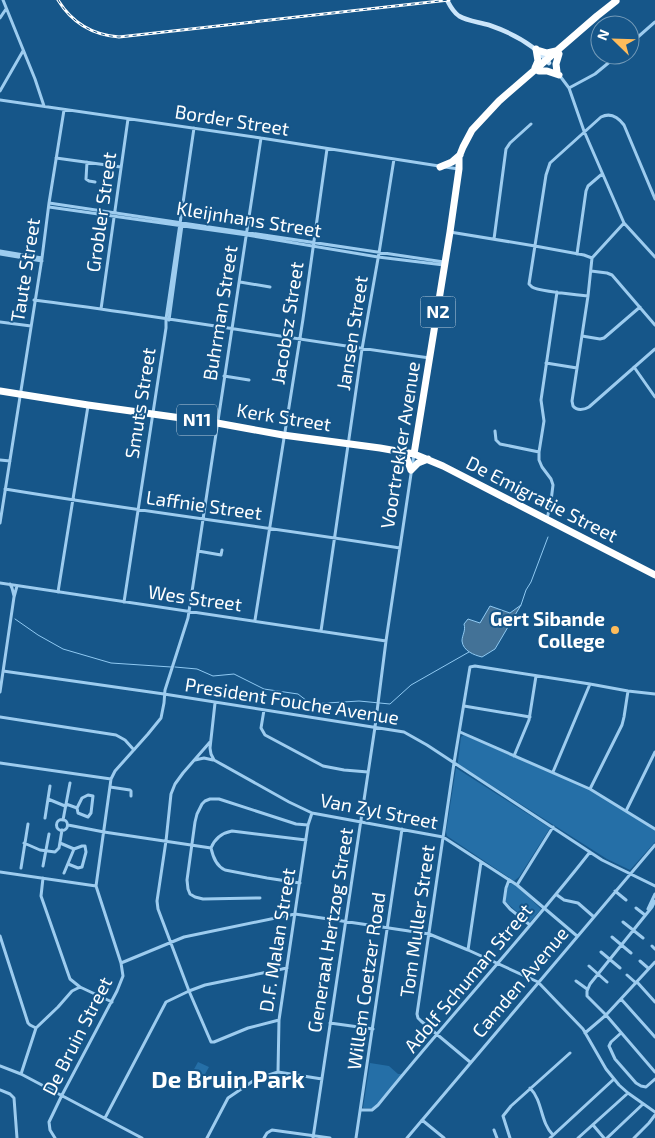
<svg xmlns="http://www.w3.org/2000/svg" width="655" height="1138" viewBox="0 0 655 1138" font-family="'Exo 2',sans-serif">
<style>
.green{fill:#256fa7}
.water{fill:#437297;stroke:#8fc9f2}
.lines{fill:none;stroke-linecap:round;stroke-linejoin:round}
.stream{stroke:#8fc9f2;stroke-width:1}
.street{stroke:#9dccef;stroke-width:3}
.secondary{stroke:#cbe5fa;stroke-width:4.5}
.highway{stroke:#fff;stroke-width:7}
.rail-casing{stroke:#fff;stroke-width:3}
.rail{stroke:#165689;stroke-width:1;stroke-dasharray:4;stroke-linecap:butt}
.poi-dot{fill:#ffbc5b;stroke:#165689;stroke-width:2}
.labels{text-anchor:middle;stroke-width:4;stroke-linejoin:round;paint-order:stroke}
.shield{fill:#165689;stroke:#b9ccdc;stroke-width:1}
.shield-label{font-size:18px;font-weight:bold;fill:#fff}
.street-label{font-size:19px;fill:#fff;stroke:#165689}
.poi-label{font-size:19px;font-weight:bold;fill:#fff;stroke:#165689;text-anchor:end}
.district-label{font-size:24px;font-weight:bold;fill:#fff;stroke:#165689}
</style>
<rect width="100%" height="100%" fill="#165689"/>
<path class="green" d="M464 735 588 789 655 830V842L630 870 607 859 458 764V761L461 737Z
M456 768 550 828 519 877 514 881 447 836 446 832Z
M511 883 517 886 541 909 530 922H528L506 902 505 900 508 886Z
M198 1062 209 1067 199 1085 188 1080Z
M370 1063 389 1066 398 1074H403L376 1106 373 1108H363Z"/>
<path class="water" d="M521 605 495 649 482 657C474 655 463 651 462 641 462 635 466 631 464 624L468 619 480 623 490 606 510 613Z"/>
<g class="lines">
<path class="stream" d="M521 605 526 590 531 582 548 537
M15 619 38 635 63 649 111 663 171 667
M175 667 197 669 213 676 234 674 264 689 298 694 311 704 359 701 390 704 411 685 469 652"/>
<path class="street" d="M3 0 35 79 44 106
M0 18 6 9
M630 44 655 22
M560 76 569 88 584 131 624 223 655 257
M569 88 595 74 618 55
M0 91 23 51
M0 100 261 138 439 166
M56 158 121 167
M87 162 86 179 89 181 95 182
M445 167 459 169
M49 203 444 262
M49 207 247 235 378 257 444 265
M624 223 592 258 588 296 572 401 573 406C577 411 584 410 589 407L655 349
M450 232 535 246 584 255 592 258
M494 239 506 149 510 143 531 124
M0 251 42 258
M0 254 42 261
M577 254 586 191 588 186 602 174
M591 271 607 273 612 275 655 325
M240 282 270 287
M588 296C578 295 538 291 532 287 531 286 530 285 529 284L546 175 550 163 601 117C611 112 618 117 624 125L655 199
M34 300C167 317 298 340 430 358
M101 309 128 119
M169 320 182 225
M0 322 31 326
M582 336 600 339 604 338 640 307
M546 363 577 368
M634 367 655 397
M224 376 249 380
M495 431 496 440 500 444 539 452
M0 460 10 461
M5 489C137 511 268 527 400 548
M547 519 551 501 553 485 551 479 542 467 539 460V452L544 421 541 400 557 292
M0 523 42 258 49 203 64 110
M198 551 221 555 222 550
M0 583C128 603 257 621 386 641
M10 584 12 588 14 596
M58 592 88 406
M124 602 166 328V319L194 128
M255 620 303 319 327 149
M321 631 362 349 379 253 394 159
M3 671 164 694 404 732 427 745 602 860 655 886
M0 692 14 597 17 586
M215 703 210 748 211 754 214 760 289 802 312 813 443 837 517 885 577 936
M464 706 530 717
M264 710 261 728 265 735 323 766 344 770 368 772
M0 717 116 735 125 740 134 750
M460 732 590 789 655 829
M210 742 183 773 175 784 171 794 166 841 157 901 158 909 189 991 211 1042H214L248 1028 279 1020
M514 756 529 720 536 676
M195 760 204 758 213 760
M0 763 111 779
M553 772 590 684
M110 787 130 790 131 791V796
M590 789 622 725 624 717 628 691
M48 799 65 806
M66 804 77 808 78 813 88 817 91 813 93 796 88 795 82 798 77 808
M626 811 655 752
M45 818 50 786
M56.5 825a5.5 5.5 0 1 1 11 0a5.5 5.5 0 1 1-11 0Z
M63 820 70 783
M68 825 104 832 211 848
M24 843 40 850 55 852 59 848 62 830
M60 843 74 849
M211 848C213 857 216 866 225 870L267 878 300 883
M211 848C215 838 222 833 232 831L306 840
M43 866 49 834
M21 868 28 824
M0 872 96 886
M64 873 74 849 82 846H85L86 852 82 867 78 868 68 864
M43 878 41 896 70 979 80 987 112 1002
M509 880 506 888 504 902 510 909 530 925
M517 885 553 827
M615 891 626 900
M557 895 564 900 578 903 594 917
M260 898 203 899 195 897 190 894 188 889 187 880 195 822 197 814 202 804 205 801 210 799H219L296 824 308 825
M655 901 652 907 590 984 587 991V996L606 1015 655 1072
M636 908 645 915
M648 909 655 894
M623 922 643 938
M0 936 28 1023 30 1025 36 1028
M612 937 631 953
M652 946 655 949
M468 950 481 862
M601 952 620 968
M640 961 648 968
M121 963 184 937 295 914 429 934 468 950 538 982 583 1029 606 1069 619 1085 628 1093 655 1112
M589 966 607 982
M627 975 636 983
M576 981 587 989
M637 982 655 1002
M621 999 655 1037
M330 1023 373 1029
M585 1033 606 1015 655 962
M621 1033 611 1042 609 1046 615 1059 636 1083 641 1086 646 1087 655 1079
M470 1062 421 1021 418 1018 417 1014 454 763 470 667 475 666 590 684 628 691 655 694
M0 1066 21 1074 142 1138
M278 1072 279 1020 308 825 312 813
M21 1074 36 1028 58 1007 72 991 80 987
M530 1088C543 1101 540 1122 553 1135
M0 1090 10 1094 14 1098 17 1138
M361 1110H372L378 1105C447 1019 522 939 590 852
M105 1118 166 1002 189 991 205 985 287 968
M422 1120 444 1138
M593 1125 604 1138
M494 1130 497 1138
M55 1138 50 1130 49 1122 62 1095 117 991 123 976 121 963 96 886 111 779 115 771 148 734 161 718 164 703 165 690 188 618 261 138
M207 1138 228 1098 256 1079 278 1072 322 1079
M264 1138 267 1133 272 1130 330 1138
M313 1138 375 727 386 641 414 454
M356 1138 402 829
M407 1138 655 845
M510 1138 503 1116 511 1106 570 1053
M550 1138 614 1079
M578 1138 628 1093
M607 1138 643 1104
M634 1138 649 1123 655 1115"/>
<path class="secondary" d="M447 0C450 6 453 12 459 16 467 21 479 22 489 25 512 33 534 44 549 63"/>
<path class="highway" d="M537 50 547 53 556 51
M535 68 538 61 536 49
M539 71H547L559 75
M557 72 556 64 559 54
M440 167 452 162 460 155
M0 391 88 405 217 423 283 435 380 448 414 454 443 466 655 575
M400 452 407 459 411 470
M414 454 450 232 459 169V157L463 147 472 130 499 101 597 16 616 1
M411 470 418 463 428 459"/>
<defs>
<path id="rail" d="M58 0C72 23 93 35 119 37L449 0"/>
</defs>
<use href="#rail" class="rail-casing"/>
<use href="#rail" class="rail"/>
</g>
<circle class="poi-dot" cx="615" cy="630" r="5"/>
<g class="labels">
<g class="shield">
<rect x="420.5" y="296.5" width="35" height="31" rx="4"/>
<rect x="177" y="404.5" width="40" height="31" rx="4"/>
</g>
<g class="shield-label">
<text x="438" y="318">N2</text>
<text x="197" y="426">N11</text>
</g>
<g class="street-label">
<text transform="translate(232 120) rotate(9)" y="7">Border Street</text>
<text transform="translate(101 212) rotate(-82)" y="7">Grobler Street</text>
<text transform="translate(249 219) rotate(9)" y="7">Kleijnhans Street</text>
<text transform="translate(25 270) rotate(-81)" y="7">Taute Street</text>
<text transform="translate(220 313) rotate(-81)" y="7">Buhrman Street</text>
<text transform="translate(287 323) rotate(-81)" y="7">Jacobsz Street</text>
<text transform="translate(352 333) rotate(-81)" y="7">Jansen Street</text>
<text transform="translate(140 403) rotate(-81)" y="7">Smuts Street</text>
<text transform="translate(284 417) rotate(9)" y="7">Kerk Street</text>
<text transform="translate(400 445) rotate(-81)" y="7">Voortrekker Avenue</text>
<text transform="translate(542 499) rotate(27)" y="7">De Emigratie Street</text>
<text transform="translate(204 505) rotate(8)" y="7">Laffnie Street</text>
<text transform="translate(195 598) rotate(8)" y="7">Wes Street</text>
<text transform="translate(292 701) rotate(9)" y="7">President Fouche Avenue</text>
<text transform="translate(379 811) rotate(11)" y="7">Van Zyl Street</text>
<text transform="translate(417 921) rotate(-82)" y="7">Tom Muller Street</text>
<text transform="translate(330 930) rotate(-81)" y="7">Generaal Hertzog Street</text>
<text transform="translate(277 940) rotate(-81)" y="7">D.F. Malan Street</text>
<text transform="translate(468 978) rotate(-50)" y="7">Adolf Schuman Street</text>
<text transform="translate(366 981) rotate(-82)" y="7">Willem Coetzer Road</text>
<text transform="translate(520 982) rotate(-50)" y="7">Camden Avenue</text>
<text transform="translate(77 1036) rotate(-63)" y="7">De Bruin Street</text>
</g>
<g class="poi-label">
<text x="605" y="626">Gert Sibande<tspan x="605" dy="22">College</tspan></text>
</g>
<g class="district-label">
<text x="228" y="1088">De Bruin Park</text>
</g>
</g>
<g transform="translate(615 40) rotate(293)"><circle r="24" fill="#165689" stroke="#739ab8"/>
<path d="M0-4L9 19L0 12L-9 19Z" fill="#ffbc5b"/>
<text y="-8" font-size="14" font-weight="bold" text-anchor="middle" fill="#ffffff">N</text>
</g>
</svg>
